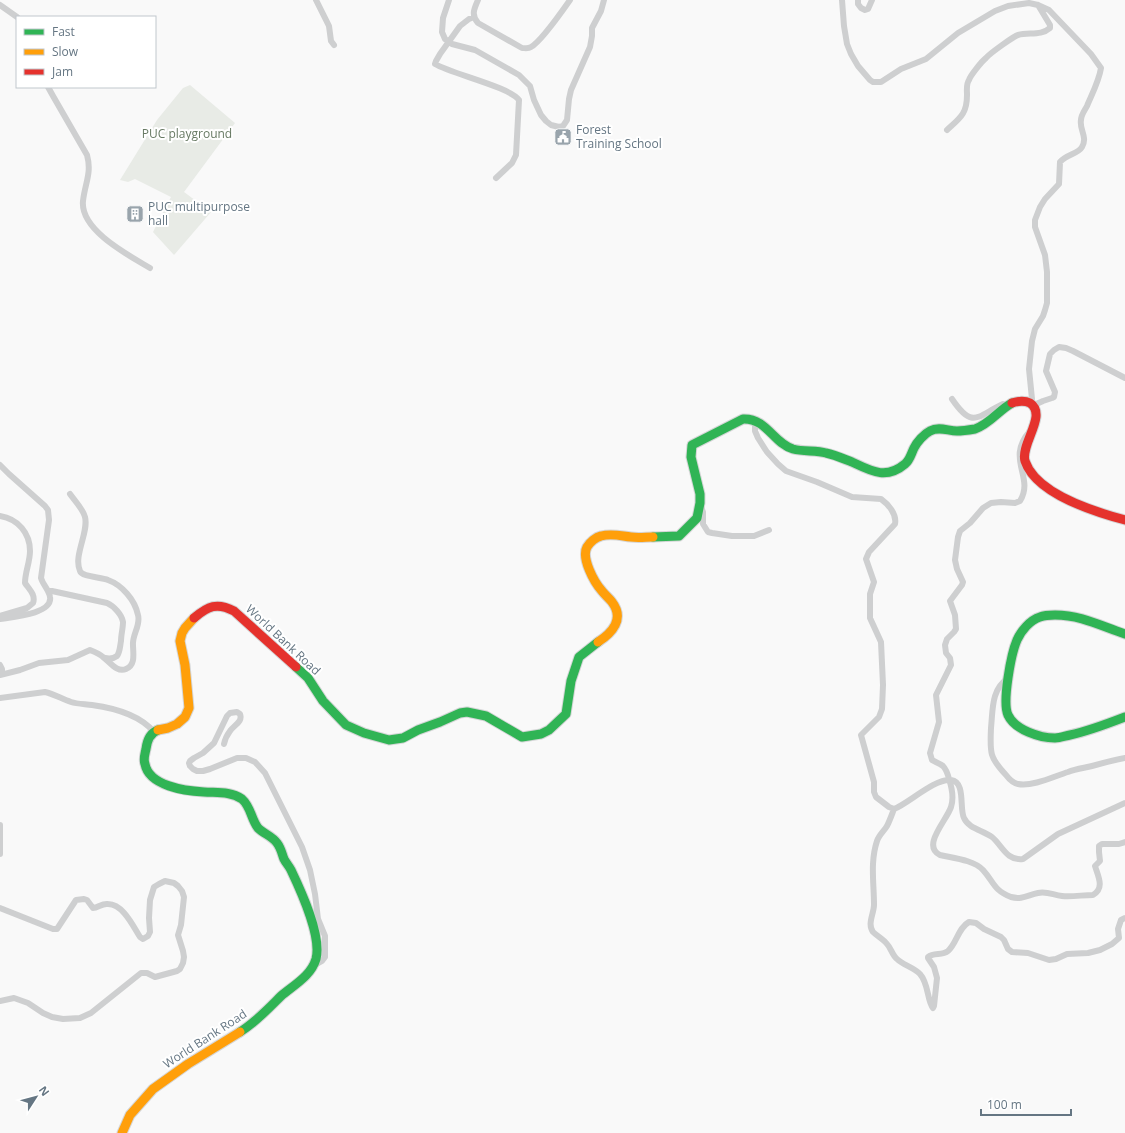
<svg xmlns="http://www.w3.org/2000/svg" width="1125" height="1133" viewBox="0 0 1125 1133" font-family="'Open Sans',sans-serif">
<style>
.green{fill:#e8ebe6}
.lines{fill:none;stroke-linecap:round;stroke-linejoin:round}
.fast-casing{stroke:#d5d6d7;stroke-width:11}
.slow-casing{stroke:#d5d6d7;stroke-width:11}
.jam-casing{stroke:#d5d6d7;stroke-width:11}
.street{stroke:#cecfd0;stroke-width:6}
.fast{stroke:#30b455;stroke-width:9}
.slow{stroke:#ff9f0a;stroke-width:9}
.jam{stroke:#e5322d;stroke-width:9}
.labels{text-anchor:middle;stroke-width:4;stroke-linejoin:round;paint-order:stroke}
.poi-label{font-size:12px;fill:#657683;stroke:#fff;text-anchor:start}
.park-label{font-size:12px;fill:#687a64;stroke:#fff}
.street-label{font-size:12px;fill:#657683;stroke:#fff}
</style>
<rect width="100%" height="100%" fill="#f9f9f9"/>
<path class="green" d="M190 85 235 123 184 192 211 212 174 255 153 232 171 197 135 179 128 182 120 180 157 120 183 88Z"/>
<g class="lines">
<defs>
<path id="fast" d="M653 537 679 536 697 518 700 503V494L691 457 692 445 743 419C767 418 773 443 793 449 804 452 816 450 826 453 835 455 844 459 852 462 871 471 886 480 905 464 910 460 911 454 914 448 917 442 924 434 930 431 939 426 948 431 957 431 963 431 969 430 975 429 990 424 999 410 1012 403
M1125 634C1101 626 1081 615 1055 615 1050 615 1045 615 1040 617 1030 620 1021 631 1017 640 1011 654 1002 702 1008 715 1015 730 1040 738 1055 738 1060 738 1065 736 1070 735 1089 731 1107 724 1125 717
M296 667 308 678 323 701 346 725 364 733 389 740 403 738 418 730 440 722 460 713 467 712 486 716 522 737 541 734 549 730 566 714 571 681 579 657 598 642
M158 730C150 733 147 741 146 749 145 754 143 759 145 764 149 786 185 791 204 792 217 793 230 791 242 799 251 807 251 819 258 828 264 834 272 836 277 843 281 848 282 854 284 859 286 863 289 866 291 870 301 891 322 936 316 959 311 976 294 985 281 996 268 1009 256 1022 240 1032"/>
<path id="slow" d="M598 642C612 633 625 619 612 602 609 598 605 595 602 591 594 582 581 558 587 547 590 542 596 537 601 536 612 533 621 536 631 537 638 538 646 537 653 537
M158 730 168 728 177 724 185 717 189 708 185 665 180 641 182 633 185 628 194 618
M122 1133 130 1115 153 1089 188 1064 240 1032"/>
<path id="jam" d="M1012 403C1018 401 1024 400 1030 403 1048 415 1020 444 1025 461 1036 494 1095 512 1125 520
M194 618C208 606 217 602 234 611L296 667"/>
</defs>
<use href="#fast" class="fast-casing"/>
<use href="#slow" class="slow-casing"/>
<use href="#jam" class="jam-casing"/>
<path class="street" d="M316 0 329 26 331 41 334 45
M449 0 443 18 442 32 445 39 452 44 475 50 519 75 530 86 534 100 541 115 546 121 551 125 559 127 563 126 567 120 569 99 571 90 590 47 592 36V28L601 11 604 0
M478 0C474 9 471 15 478 23L522 48C525 48 528 49 531 47 540 42 563 10 570 0
M842 0 844 26 847 44 851 54 858 66 870 80 873 82H881L901 69 926 59 958 33 995 11 1008 6 1029 3 1038 5 1049 10 1091 54 1101 68C1099 81 1092 94 1087 106 1085 110 1081 115 1081 120 1079 129 1088 137 1082 147 1078 154 1067 154 1060 162L1059 184 1045 199 1040 207 1035 220V227L1045 255 1047 272V303L1045 310 1043 316 1035 329 1032 341 1029 369 1032 399 1030 403
M858 0V4L861 8 865 10 868 9 872 0
M0 5 17 17
M474 17 469 19 460 26 440 54 436 61 435 64C452 74 510 87 519 100L516 155 512 163 496 178
M48 87 53 96 87 155C92 173 85 183 83 201 80 230 128 255 150 268
M947 130C960 118 967 114 967 95 967 90 966 84 969 80 970 76 982 61 986 58 989 54 1014 36 1018 35 1029 32 1041 36 1050 28V25L1038 5
M952 399C973 430 977 416 1003 404L1006 405
M1032 406 1043 401 1052 398 1054 397 1055 392 1046 371 1050 354 1054 350 1059 347 1066 348 1073 351 1125 378
M755 421V431L758 438 767 452 778 464 786 471 817 482 852 497 881 499C888 504 897 514 895 524L869 552 866 559 874 582 870 594V618L881 642 883 685 882 709 879 717 861 735 874 782V792L876 797 889 807 894 809C909 803 935 778 951 780 966 782 959 808 964 818 969 829 983 830 992 837 1002 845 1006 861 1023 859L1058 834 1125 803
M1030 431C1005 459 1035 477 1020 501L1015 503 1001 502 991 503 983 508 970 523 960 531 958 537 955 560 957 569 963 582 962 585 950 601 955 615 956 629 954 632 947 639 945 645 946 653 950 658 951 665 936 695 939 722 930 753 932 760C935 762 939 763 943 766 946 769 948 775 949 779 952 788 954 798 951 807 947 820 921 846 940 855 953 858 974 860 983 870 994 882 993 890 1011 897 1022 900 1028 895 1038 893 1047 891 1053 895 1062 896 1072 897 1083 895 1093 895 1105 888 1098 876 1095 866L1100 861 1099 852V846L1102 844H1119L1125 842
M0 465 9 474 45 506 48 510 49 520 41 578C43 585 49 590 50 597 53 614 12 617 0 619
M700 504 703 512V524L708 532 712 533 732 536H754L769 530
M0 516C18 519 30 533 30 551 30 562 25 572 25 583 29 589 36 595 33 603L27 608 0 616
M48 591H52L107 603C114 606 122 615 123 622 123 628 121 635 121 641 120 646 120 652 117 656 113 659 109 659 105 658
M0 665 2 669V674
M0 675 20 670 39 663 68 660 90 650C95 652 100 654 103 657 110 662 117 673 126 669 136 665 133 653 133 645 132 635 141 625 138 615 135 600 122 585 108 580 101 577 82 577 80 571 73 556 89 532 85 517 83 509 75 501 70 494
M1008 678C991 690 993 709 991 728 990 752 989 757 1006 775 1009 779 1013 783 1018 784 1032 787 1055 776 1068 772 1076 769 1084 768 1092 766 1103 763 1114 760 1125 758
M0 698 45 692C54 694 62 699 71 702 77 704 85 704 92 705 114 708 139 714 154 732
M224 744C225 739 227 735 230 731 234 725 243 722 240 714L237 712 230 713 227 716 214 743 203 753 194 758 190 761 189 763 190 766 193 769 197 771H203L210 769 237 758H246L255 762 265 773 302 847 310 870 315 894 318 919 325 936V957L322 961 315 965
M894 809C892 814 890 820 887 826 884 831 879 835 877 841 870 862 874 883 874 905 874 913 867 924 873 932 877 936 883 939 887 944 891 948 892 955 897 959 903 965 913 967 920 974 929 984 927 1001 933 1008L934 1006 937 978 934 967 928 958V957C934 952 942 956 948 951 957 943 958 928 969 922L976 923 984 929 1001 937 1004 940 1008 949 1012 952 1028 953 1049 960 1056 959 1067 954 1088 953 1100 950 1112 944 1119 938 1118 929 1121 920 1125 918
M0 825V854
M0 908 53 929H57L59 926 76 900 84 899 87 900 93 908C98 908 102 903 108 904 123 904 133 926 140 937L143 939 148 936 150 932 149 918 150 900 154 887 159 884 165 881 174 883 178 886 182 891 184 897 181 925 178 935 183 951 184 957 183 963 180 969 177 971 155 977 147 973H141L91 1013 80 1018 63 1019 52 1017 43 1013 28 1003 14 998 0 1001"/>
<use href="#fast" class="fast"/>
<use href="#slow" class="slow"/>
<use href="#jam" class="jam"/>
</g>
<defs>
<symbol id="civic-square" viewBox="-11 -11 22 22"><rect x="-9" y="-9" width="18" height="18" rx="4" fill="#99a4ac" stroke="#fff"/><path d="M-.6-6.5H3V-4.5H.6V-3L4-1V1h2V6H-6V1h2V-1L-.6-3ZM-1.2 2.5V6h2.4V2.5Z" fill="#fff"/></symbol>
<symbol id="building-square" viewBox="-11 -11 22 22"><rect x="-9" y="-9" width="18" height="18" rx="4" fill="#99a4ac" stroke="#fff"/><path d="M-4-6H4V6H1V3H-1V6H-4ZM-2.5-4.3h1.7v1.8h-1.7ZM.8-4.3h1.7v1.8H.8ZM-2.5-1h1.7V.8h-1.7ZM.8-1h1.7V.8H.8Z" fill="#fff"/></symbol>
</defs>
<g fill-rule="evenodd">
<use href="#civic-square" x="553" y="127" width="20" height="20"/>
<use href="#building-square" x="125" y="204" width="20" height="20"/>
</g>
<g class="labels">
<g class="poi-label">
<text x="576" y="134">Forest<tspan x="576" dy="14">Training School</tspan></text>
<text x="148" y="211">PUC multipurpose<tspan x="148" dy="14">hall</tspan></text>
</g>
<g class="park-label">
<text x="187" y="138">PUC playground</text>
</g>
<g class="street-label">
<text transform="translate(283 640) rotate(43)" y="4">World Bank Road</text>
<text transform="translate(205 1039) rotate(-33)" y="4">World Bank Road</text>
</g>
</g>
<rect x="16" y="16" width="140" height="72" fill="#ffffff" stroke="#c1c8cd"/>
<rect x="24" y="29" width="20" height="6" fill="#30b455" stroke="#c1c8cd"/>
<text x="52" y="36" font-size="12" fill="#657683">Fast</text>
<rect x="24" y="49" width="20" height="6" fill="#ff9f0a" stroke="#c1c8cd"/>
<text x="52" y="56" font-size="12" fill="#657683">Slow</text>
<rect x="24" y="69" width="20" height="6" fill="#e5322d" stroke="#c1c8cd"/>
<text x="52" y="76" font-size="12" fill="#657683">Jam</text>
<g transform="translate(36 1097) rotate(54)" stroke="#ffffff" stroke-width="3" paint-order="stroke">
<path d="M0-3L7 15L0 10L-7 15Z" fill="#657683"/>
<text y="-6" font-size="11" font-weight="bold" text-anchor="middle" fill="#657683">N</text>
</g>
<path d="M981 1109v6h90v-6" fill="none" stroke="#657683" stroke-width="2"/>
<text x="987" y="1109" font-size="12" fill="#657683" stroke="#ffffff" stroke-width="3" paint-order="stroke">100 m</text>
</svg>
